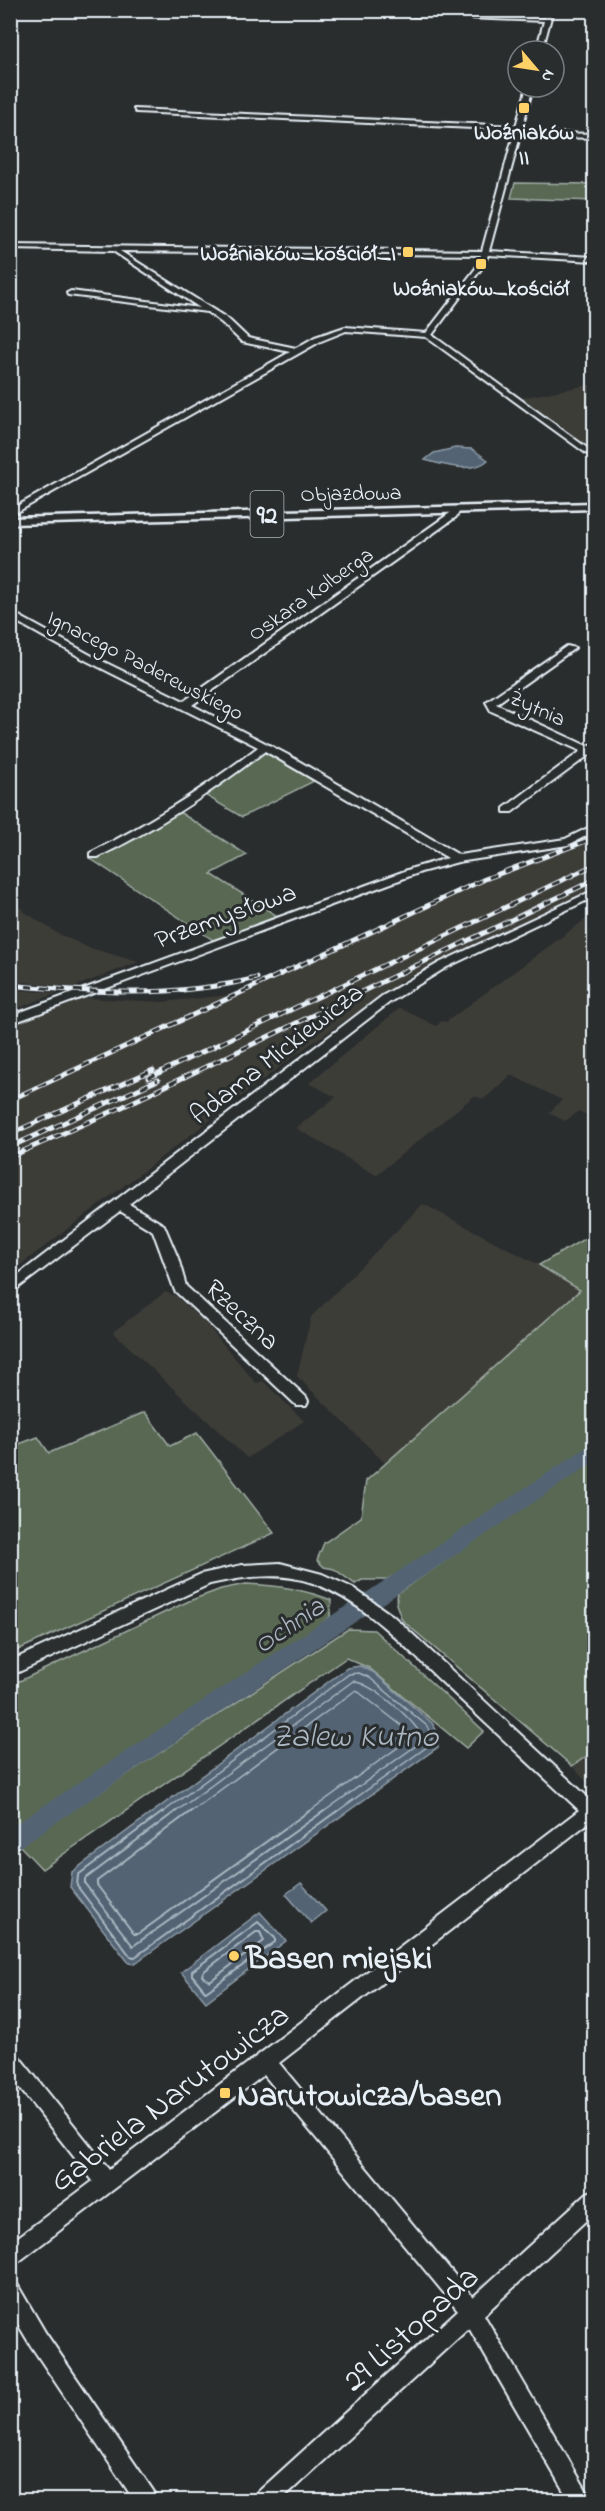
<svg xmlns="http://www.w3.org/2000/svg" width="605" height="2511" viewBox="0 0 605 2511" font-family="'Indie Flower',sans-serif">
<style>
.built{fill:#3e3d39}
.green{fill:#586852;stroke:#a0aca5;stroke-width:1.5}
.water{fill:#526373;stroke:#8e9ca8;stroke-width:1.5}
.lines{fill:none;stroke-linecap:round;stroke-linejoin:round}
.shore-far1{stroke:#acb8c3;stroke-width:1.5}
.shore{stroke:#acb8c3;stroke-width:2}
.river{fill:#526373;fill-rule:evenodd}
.minor-casing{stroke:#e8f1f8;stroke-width:4}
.major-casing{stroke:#e8f1f8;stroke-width:5}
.minor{fill:#2a2d2e;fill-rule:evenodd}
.major{fill:#2a2d2e;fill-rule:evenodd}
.rail-casing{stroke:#e8f1f8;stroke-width:5}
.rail{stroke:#2a2d2e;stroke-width:3;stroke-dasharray:8;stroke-linecap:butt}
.poi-dot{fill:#ffd166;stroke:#2a2d2e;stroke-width:2}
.labels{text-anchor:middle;stroke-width:6;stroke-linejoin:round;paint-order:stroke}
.far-poi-label{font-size:22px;font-weight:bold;fill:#e8f1f8;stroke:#2a2d2e}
.far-street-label{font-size:22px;fill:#e8f1f8;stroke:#2a2d2e}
.shield{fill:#2a2d2e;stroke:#afb6bb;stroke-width:1.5}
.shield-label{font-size:26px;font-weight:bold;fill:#e8f1f8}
.street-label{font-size:27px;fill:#e8f1f8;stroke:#2a2d2e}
.water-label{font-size:28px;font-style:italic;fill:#acb8c3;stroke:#2a2d2e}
.near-water-label{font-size:33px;font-style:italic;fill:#acb8c3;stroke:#2a2d2e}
.near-poi-label{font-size:33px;font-weight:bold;fill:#e8f1f8;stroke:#2a2d2e;text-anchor:start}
.near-street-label{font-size:33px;fill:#e8f1f8;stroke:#2a2d2e}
</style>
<rect width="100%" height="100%" fill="#2a2d2e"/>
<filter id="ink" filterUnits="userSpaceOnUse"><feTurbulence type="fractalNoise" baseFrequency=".0167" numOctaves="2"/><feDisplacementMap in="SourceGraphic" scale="12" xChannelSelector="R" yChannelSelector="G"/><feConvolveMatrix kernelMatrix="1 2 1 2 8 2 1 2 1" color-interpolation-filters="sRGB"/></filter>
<g filter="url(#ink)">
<path class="built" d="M594 384V448L586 442 583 443 521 398Z
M594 835V888L398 982 399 984 306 1047 11 1272V1025L83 998 162 1002 230 995 498 872Z
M11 899 26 913 57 933 87 947 138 962 74 987 11 981Z
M594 913V1119L579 1111 565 1121 549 1113 562 1100 511 1075 484 1099 474 1096 376 1175 296 1128 336 1097 309 1083 400 1008 436 1026 442 1021 446 1022Z
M11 990H15L57 993 11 1011Z
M423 1204 539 1265 581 1290 386 1464 297 1376 311 1317Z
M165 1292 176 1296 206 1324 256 1383 263 1381 304 1421 247 1458 113 1332Z
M594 1751V1790L572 1766Z"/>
<path class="green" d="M515 183 594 184V201L511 198Z
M262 751 314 781 242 817 203 794Z
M176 810 247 855 211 874 279 917 213 940 91 859 124 842Z
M594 1233V1445L418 1563 386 1580H362L355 1584 334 1569 324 1567 317 1560 324 1543 361 1517 366 1481 580 1290 539 1265Z
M145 1412 170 1446 197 1433 274 1533 11 1653V1447L38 1437 49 1453Z
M594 1459V1751L572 1766 402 1620 396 1604 398 1593Z
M246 1584C276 1585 303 1589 331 1600L330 1617 284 1652 11 1835V1685L189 1601 221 1589Z
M348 1629 374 1630 484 1731 466 1748 369 1668 346 1658 42 1869 19 1845Z"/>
<path class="water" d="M455 448 472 449 488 460C473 474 443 465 425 460L434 453Z
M360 1666 373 1672 432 1723 438 1733V1747L134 1964 129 1963 70 1887 72 1872 347 1668Z
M301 1883 326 1911 311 1923 286 1894Z
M260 1912 286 1941 206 2002 181 1972Z"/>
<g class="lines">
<path class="shore-far1" d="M162 1813 349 1674 359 1673 370 1678 427 1726 432 1735 431 1744 335 1813
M174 1813 353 1681C376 1686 414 1719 424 1740L322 1813
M189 1813 356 1690 406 1729 411 1738 307 1813"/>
<path class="shore" d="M164 1811 78 1875 77 1886 131 1957H135L337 1811
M176 1811 85 1879V1884L133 1946 324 1811
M191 1811 97 1881V1885L134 1934H138L309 1811
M258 1922 275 1938V1942L206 1992 192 1975V1971Z
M256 1932H260L264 1941 210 1981 202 1976 203 1972Z"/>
<path class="river" d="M594 1444V1462L18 1848 10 1851V1828L587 1447Z"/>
<defs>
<path id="minor" d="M267 10H327L545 18 547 10H553L542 51H536L544 21Z
M527 87H533L521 132 594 134V138L520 136 489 251 594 257V261L488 255 481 269 432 335 594 453V459L426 337 346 331 321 341 10 516V510L290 352 242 342 222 323 207 312 68 295 67 293 71 291 200 308 113 251 10 249V245L482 251 515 130 136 112 134 109 516 126ZM120 251 481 255 476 268 426 333 345 327 315 337 296 348 248 338 228 319Z
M454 507 461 509 456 517 192 705 290 756 459 855 565 839 594 825V832L568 845 458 862 421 872 10 1024V1016L413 868 448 858 265 751C212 792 158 828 98 857H90V853C150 823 205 788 258 747L87 661 10 618V611L94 657 184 701 450 513Z
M567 646 575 648 496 704 587 746 594 744V756L589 755 512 812H504V808L581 751 491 711 486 702Z
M594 890V897L447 967 390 1002 129 1204 164 1225 178 1258 186 1286 306 1397 308 1401 306 1405H296L175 1291 153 1231 120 1211 10 1294V1281L382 996 439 963Z
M280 1563 322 1574 353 1588 393 1616 594 1803V1820H592L279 2063 473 2297 587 2193 594 2190V2213L484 2315 592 2500H569L469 2328 281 2500H255L258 2492 458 2310 264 2075 17 2263 10 2266V2243L93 2181 10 2076V2051L17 2054 109 2169 579 1810C534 1768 490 1727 445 1685 406 1648 365 1602 313 1583 278 1571 245 1577 210 1584L10 1676V1661L201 1574 242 1565Z
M10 2281 17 2284 45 2332 154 2492 157 2500H134L31 2346 10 2311Z"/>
<path id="major" d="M594 503V509L10 524V518Z"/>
</defs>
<use href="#minor" class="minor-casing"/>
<use href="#major" class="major-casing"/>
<use href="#minor" class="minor"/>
<use href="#major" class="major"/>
<defs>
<path id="rail" d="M10 985C94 993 174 998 257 978
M148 1078 594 865
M10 1100 485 879 594 838
M10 1134 153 1070
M10 1147 158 1080
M10 1157 122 1107 594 880"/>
</defs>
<use href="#rail" class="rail-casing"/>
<use href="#rail" class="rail"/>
</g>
</g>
<g class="poi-dot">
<rect x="518" y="102" width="12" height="12" rx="3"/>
<rect x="402" y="246" width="12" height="12" rx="3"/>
<rect x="475" y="258" width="12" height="12" rx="3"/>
<circle cx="234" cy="1956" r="6"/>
<rect x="219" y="2087" width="12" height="12" rx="3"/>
</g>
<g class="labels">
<g class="far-poi-label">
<text x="524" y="139">Woźniaków<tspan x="524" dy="25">II</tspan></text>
<text x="396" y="260" text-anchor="end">Woźniaków_kościół_I</text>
<text x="481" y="295">Woźniaków_kościół</text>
</g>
<g class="far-street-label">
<text transform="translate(351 492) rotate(-1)" y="8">Objazdowa</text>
<text transform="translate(310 593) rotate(-35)" y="8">Oskara Kolberga</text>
<text transform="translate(146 664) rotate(27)" y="8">Ignacego Paderewskiego</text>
<text transform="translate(538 707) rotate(24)" y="8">Żytnia</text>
</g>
<rect class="shield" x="250.5" y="491" width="33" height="46" rx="4.5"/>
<g class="shield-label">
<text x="267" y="523">92</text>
</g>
<g class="street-label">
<text transform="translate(225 915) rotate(-20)" y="9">Przemysłowa</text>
<text transform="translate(276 1053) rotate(-38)" y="9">Adama Mickiewicza</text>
<text transform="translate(243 1314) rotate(43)" y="9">Rzeczna</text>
</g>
<g class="water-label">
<text transform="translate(288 1624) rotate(-34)" y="10">Ochnia</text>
</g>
<g class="near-water-label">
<text x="355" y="1746">Zalew Kutno</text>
</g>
<g class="near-poi-label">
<text x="246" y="1968">Basen miejski</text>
<text x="237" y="2105">Narutowicza/basen</text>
</g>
<g class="near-street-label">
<text transform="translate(168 2096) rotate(-37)" y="12">Gabriela Narutowicza</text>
<text transform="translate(409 2327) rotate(-42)" y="12">29 Listopada</text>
</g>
</g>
<rect width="605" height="2511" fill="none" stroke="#2a2d2e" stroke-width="36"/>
<rect x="18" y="18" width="569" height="2475" fill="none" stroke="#e8f1f8" stroke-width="2" filter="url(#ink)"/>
<g transform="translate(536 69) rotate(119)"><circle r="28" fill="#2a2d2e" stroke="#767b7f" stroke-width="1.5"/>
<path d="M0-4.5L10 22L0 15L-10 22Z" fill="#ffd166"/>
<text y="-9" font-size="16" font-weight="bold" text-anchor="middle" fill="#e8f1f8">N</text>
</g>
</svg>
